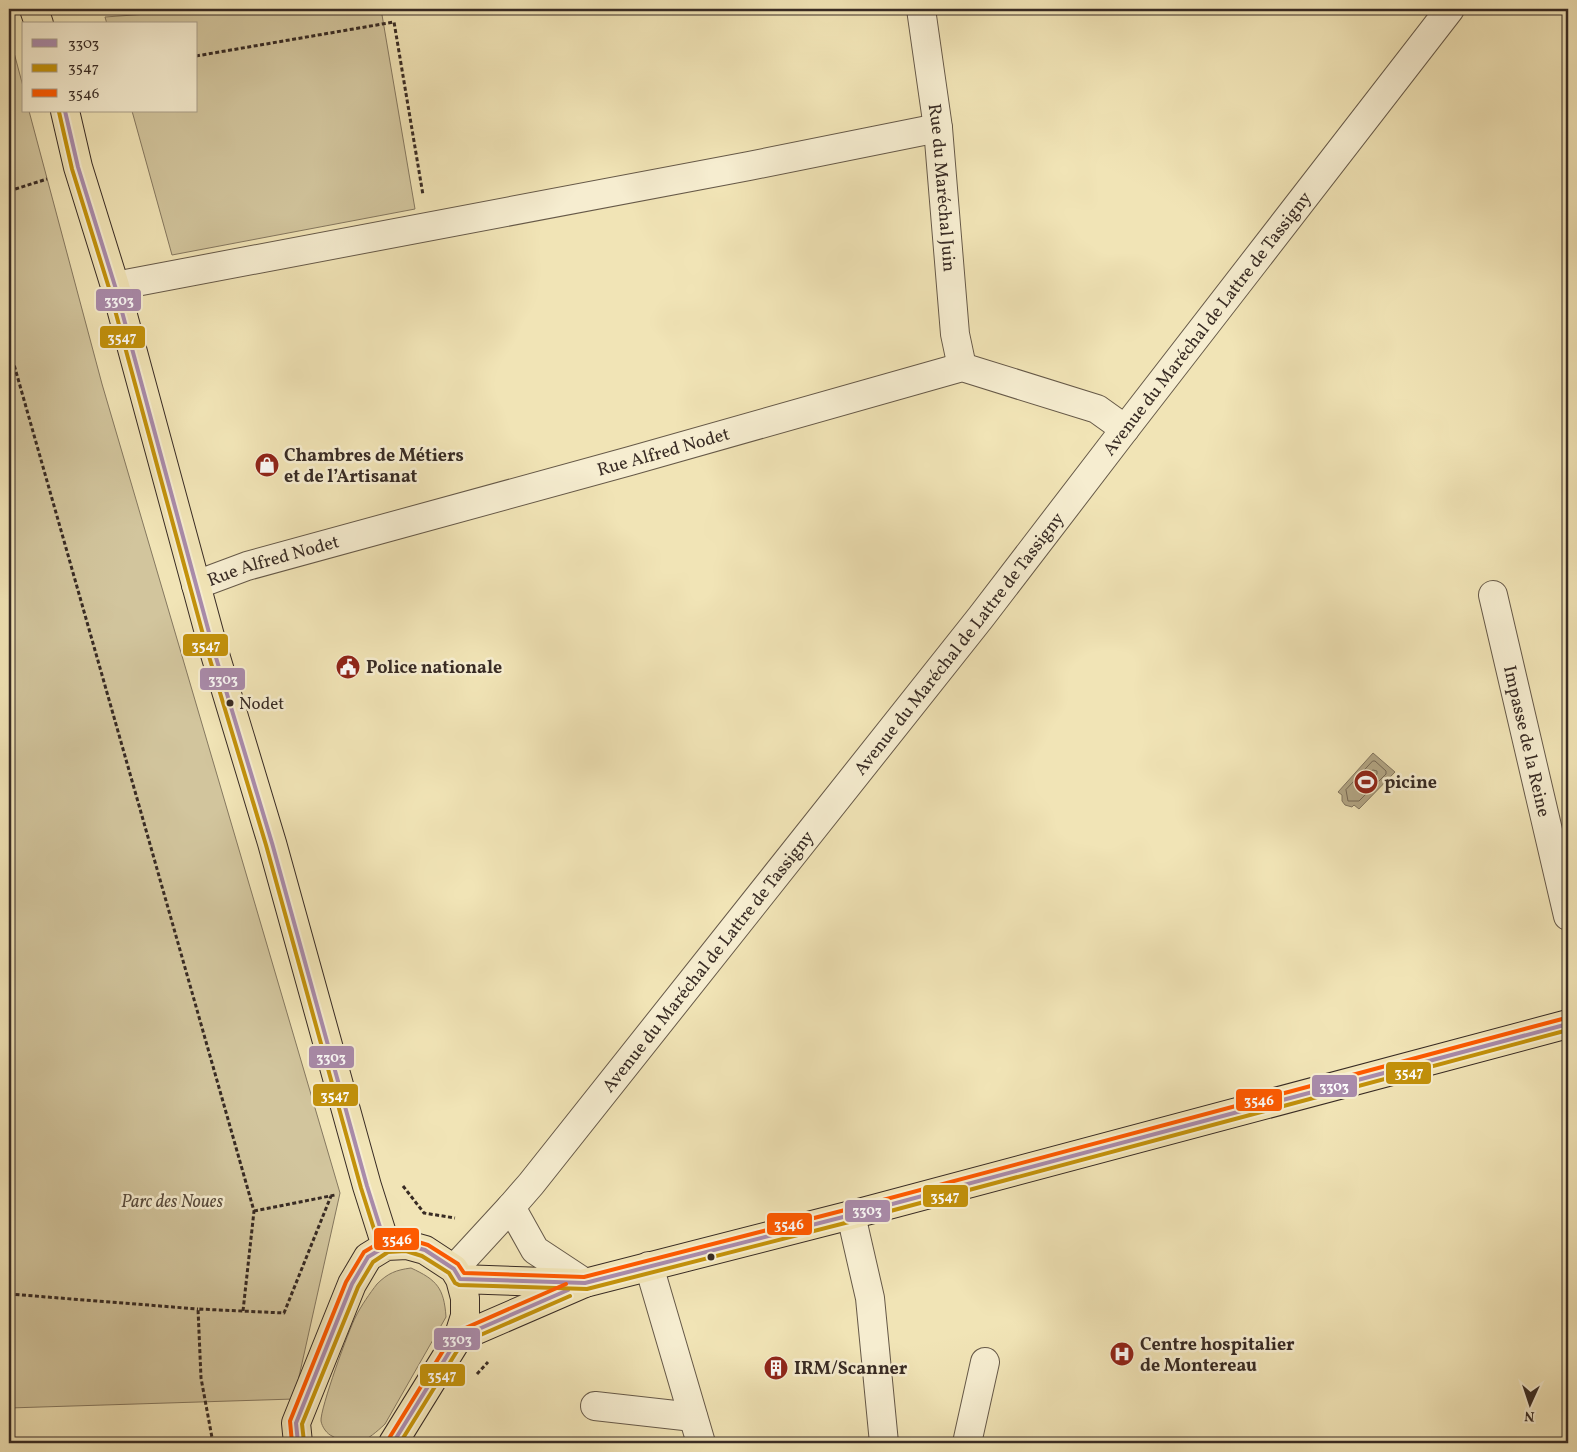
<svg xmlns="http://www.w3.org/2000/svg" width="1577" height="1452" viewBox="0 0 1577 1452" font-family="Vollkorn,serif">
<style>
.green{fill:#d2c59d;stroke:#857860}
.water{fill:#b2a584;stroke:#81745e}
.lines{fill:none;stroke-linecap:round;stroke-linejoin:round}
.shore{stroke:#756854;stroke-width:1}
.minor-casing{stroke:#665948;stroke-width:30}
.major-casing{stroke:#382b24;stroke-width:30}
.path{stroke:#382b24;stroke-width:3;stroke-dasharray:4 2.5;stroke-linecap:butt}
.minor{stroke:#f6edd0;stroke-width:28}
.major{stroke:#f1e4b6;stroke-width:28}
.bus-1-casing{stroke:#f6edd0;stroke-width:8}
.bus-2-casing{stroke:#f6edd0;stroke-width:8}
.bus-3-casing{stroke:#f6edd0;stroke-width:8}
.bus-1{stroke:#a98bab;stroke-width:4}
.bus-2{stroke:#c3920b;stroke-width:4}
.bus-3{stroke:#ff5a00;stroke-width:4}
.bus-dot{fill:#382b24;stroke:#f6edd0;stroke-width:2}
.labels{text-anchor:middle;stroke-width:5;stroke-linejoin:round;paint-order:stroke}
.bus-label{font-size:17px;fill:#382b24;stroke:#f6edd0;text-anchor:start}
.street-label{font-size:18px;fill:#382b24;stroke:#f6edd0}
.poi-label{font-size:18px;font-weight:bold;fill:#382b24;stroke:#f6edd0;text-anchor:start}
.park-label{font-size:18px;font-style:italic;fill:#574a3c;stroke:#f6edd0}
.line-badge{stroke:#f6edd0;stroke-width:2}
.badge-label{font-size:14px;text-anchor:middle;font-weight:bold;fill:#fff}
</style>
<rect width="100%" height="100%" fill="#f1e4b6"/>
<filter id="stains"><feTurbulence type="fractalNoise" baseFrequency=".004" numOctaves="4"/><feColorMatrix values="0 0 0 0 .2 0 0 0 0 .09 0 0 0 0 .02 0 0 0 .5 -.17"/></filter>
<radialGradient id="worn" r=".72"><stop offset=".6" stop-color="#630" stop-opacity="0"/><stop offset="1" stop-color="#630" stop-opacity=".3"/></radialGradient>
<path class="green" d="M218 9H381L415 209 172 255 132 111H196V24H107L105 17Z
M9 34 24 90V111H29L102 384 340 1193 294 1399 9 1408Z
M411 1268C437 1280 444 1288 446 1317L385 1424C368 1440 355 1450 332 1436 327 1434 322 1427 321 1421 320 1409 349 1329 356 1316 361 1306 370 1293 377 1284 388 1273 396 1270 411 1268Z"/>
<path class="water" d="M1373 753 1395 772 1359 809 1354 805 1352 807 1345 805 1342 801V795L1338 792Z"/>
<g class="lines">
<path class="shore" d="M1373 761H1375L1386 771V774L1359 801H1348L1346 790Z
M1373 770 1377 771V774L1361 790H1358L1357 787Z"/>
<defs>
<g id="minor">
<path id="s1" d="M921 9 938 128 955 334 962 367"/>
<path d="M115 286 749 166 938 128"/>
<path id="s2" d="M196 585 247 566 630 461 962 367 1097 409 1125 429"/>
<path id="s3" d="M1493 595 1568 916"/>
<path d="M511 1207 535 1250 585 1283"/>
<path d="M851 1215 870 1298 884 1443"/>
<path d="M649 1266 701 1443"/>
<path id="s4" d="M454 1269 511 1207 531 1184 981 617 1125 429 1450 9"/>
<path d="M595 1406 693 1417"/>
<path d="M967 1443 985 1362"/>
</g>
<path id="major" d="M34 9 39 24
M65 111 78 167 115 286 214 651 272 843 367 1186 386 1246
M460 1279 576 1283
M458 1338 585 1283 851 1215 1568 1024
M298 1443 296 1423 352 1284 368 1257 386 1246 407 1245 425 1250 454 1269 460 1279 465 1298V1316L458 1338 393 1443"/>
</defs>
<use href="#minor" class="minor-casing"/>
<use href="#major" class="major-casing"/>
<path class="path" d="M196 56 394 22 423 195
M9 191 47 179
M9 347 254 1211 243 1311
M403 1186 424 1213 455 1218
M254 1211 335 1195
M9 1294 198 1309
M477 1374 488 1362
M213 1443 201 1378 198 1309 284 1313 331 1196"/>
<use href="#minor" class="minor"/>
<use href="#major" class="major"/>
<defs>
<path id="bus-1" d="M65 111 78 167 115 286 214 651 272 843 367 1186 386 1246
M298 1443 296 1423 352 1284 368 1257 386 1246 407 1245 425 1250 454 1269 460 1279 585 1283 851 1215 1568 1024
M393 1443 458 1338 568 1290"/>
<path id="bus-2" d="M59 112 72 169 109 288 208 653 266 845 361 1188 380 1248
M304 1442 302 1424 358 1287 373 1262 388 1252 406 1251 422 1256 449 1273 455 1283 459 1285 587 1289 853 1221 1568 1030
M400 1443 462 1343 570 1296"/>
<path id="bus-3" d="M388 1440 454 1333 566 1284
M292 1443 290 1421 346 1282 364 1252 384 1240 408 1239 428 1245 458 1264 464 1273 584 1277 849 1209 1566 1018"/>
</defs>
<use href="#bus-1" class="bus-1-casing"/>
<use href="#bus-2" class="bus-2-casing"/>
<use href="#bus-3" class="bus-3-casing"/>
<use href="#bus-1" class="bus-1"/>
<use href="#bus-2" class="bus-2"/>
<use href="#bus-3" class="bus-3"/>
</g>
<defs>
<symbol id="shop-disc" viewBox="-11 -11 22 22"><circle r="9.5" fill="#8f2418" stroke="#f6edd0"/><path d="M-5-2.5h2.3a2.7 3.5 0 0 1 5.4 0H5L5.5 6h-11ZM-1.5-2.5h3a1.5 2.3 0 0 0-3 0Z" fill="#fff"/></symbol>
<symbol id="civic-disc" viewBox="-11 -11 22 22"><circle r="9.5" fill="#8f2418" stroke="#f6edd0"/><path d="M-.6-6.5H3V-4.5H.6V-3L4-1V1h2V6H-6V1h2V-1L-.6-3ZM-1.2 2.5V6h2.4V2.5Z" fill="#fff"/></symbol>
<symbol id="stadium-disc" viewBox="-11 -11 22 22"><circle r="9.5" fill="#8f2418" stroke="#f6edd0"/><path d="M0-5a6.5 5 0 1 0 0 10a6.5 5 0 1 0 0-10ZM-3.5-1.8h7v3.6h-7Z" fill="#fff"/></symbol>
<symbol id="hospital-disc" viewBox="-11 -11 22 22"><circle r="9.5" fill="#8f2418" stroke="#f6edd0"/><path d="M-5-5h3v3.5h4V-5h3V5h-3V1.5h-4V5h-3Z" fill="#fff"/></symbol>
<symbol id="building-disc" viewBox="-11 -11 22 22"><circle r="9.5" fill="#8f2418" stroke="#f6edd0"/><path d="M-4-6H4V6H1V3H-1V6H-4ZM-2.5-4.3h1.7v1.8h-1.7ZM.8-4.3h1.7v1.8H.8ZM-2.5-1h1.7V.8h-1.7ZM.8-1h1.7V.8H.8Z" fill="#fff"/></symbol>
</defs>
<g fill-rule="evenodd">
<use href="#shop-disc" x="253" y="451" width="28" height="28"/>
<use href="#civic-disc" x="334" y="653" width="28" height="28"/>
<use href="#stadium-disc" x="1352" y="768" width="28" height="28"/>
<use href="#hospital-disc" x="1108" y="1340" width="28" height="28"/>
<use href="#building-disc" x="762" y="1354" width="28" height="28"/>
</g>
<g class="bus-dot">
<circle cx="230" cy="703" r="4.5"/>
<circle cx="711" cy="1257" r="4.5"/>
</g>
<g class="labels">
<g class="bus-label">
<text x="239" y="709">Nodet</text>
</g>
<g class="street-label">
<text dy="6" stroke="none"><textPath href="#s1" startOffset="180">Rue du Maréchal Juin</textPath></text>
<text dy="6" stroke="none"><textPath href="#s4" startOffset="1209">Avenue du Maréchal de Lattre de Tassigny</textPath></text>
<text dy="6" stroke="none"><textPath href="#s2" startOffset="486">Rue Alfred Nodet</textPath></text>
<text dy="6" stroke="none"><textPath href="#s2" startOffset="81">Rue Alfred Nodet</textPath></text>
<text dy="6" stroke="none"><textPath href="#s4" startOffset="804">Avenue du Maréchal de Lattre de Tassigny</textPath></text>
<text dy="6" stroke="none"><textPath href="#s3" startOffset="150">Impasse de la Reine</textPath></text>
<text dy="6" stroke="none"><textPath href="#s4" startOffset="399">Avenue du Maréchal de Lattre de Tassigny</textPath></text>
</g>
<g class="poi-label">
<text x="284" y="461">Chambres de Métiers<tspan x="284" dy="21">et de l’Artisanat</tspan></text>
<text x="366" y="673">Police nationale</text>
<text x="1384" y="788">picine</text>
<text x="1140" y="1350">Centre hospitalier<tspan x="1140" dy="21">de Montereau</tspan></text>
<text x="794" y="1374">IRM/Scanner</text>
</g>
<g class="park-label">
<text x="172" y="1207">Parc des Noues</text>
</g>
</g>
<g class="line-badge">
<rect x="95" y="288" width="47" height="24" rx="5" fill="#a98bab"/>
<rect x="99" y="325" width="47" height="24" rx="5" fill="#c3920b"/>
<rect x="182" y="633" width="47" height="24" rx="5" fill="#c3920b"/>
<rect x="199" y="667" width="47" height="24" rx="5" fill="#a98bab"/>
<rect x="308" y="1045" width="47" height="24" rx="5" fill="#a98bab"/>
<rect x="1385" y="1061" width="47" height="24" rx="5" fill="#c3920b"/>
<rect x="1311" y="1074" width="47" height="24" rx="5" fill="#a98bab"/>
<rect x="312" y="1083" width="47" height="24" rx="5" fill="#c3920b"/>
<rect x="1235" y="1088" width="48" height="24" rx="5" fill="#ff5a00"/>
<rect x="922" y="1184" width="47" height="24" rx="5" fill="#c3920b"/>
<rect x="844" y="1199" width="47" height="24" rx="5" fill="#a98bab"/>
<rect x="766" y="1212" width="47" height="24" rx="5" fill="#ff5a00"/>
<rect x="373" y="1227" width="47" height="24" rx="5" fill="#ff5a00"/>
<rect x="433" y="1327" width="48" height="24" rx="5" fill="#a98bab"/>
<rect x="419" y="1363" width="47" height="24" rx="5" fill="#c3920b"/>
</g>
<g class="badge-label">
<text x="119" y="305">3303</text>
<text x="122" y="342">3547</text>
<text x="206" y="650">3547</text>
<text x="223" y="684">3303</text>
<text x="331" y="1062">3303</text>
<text x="1409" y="1077">3547</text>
<text x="1334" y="1091">3303</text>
<text x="335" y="1100">3547</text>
<text x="1259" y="1105">3546</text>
<text x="945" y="1201">3547</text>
<text x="867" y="1215">3303</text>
<text x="789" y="1229">3546</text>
<text x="397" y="1244">3546</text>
<text x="457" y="1344">3303</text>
<text x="442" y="1380">3547</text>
</g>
<rect width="1577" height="1452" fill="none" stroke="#f1e4b6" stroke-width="30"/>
<rect x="10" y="10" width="1557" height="1432" fill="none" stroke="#382b24" stroke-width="2.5"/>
<rect x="15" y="15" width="1547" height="1422" fill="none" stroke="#382b24"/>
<rect x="22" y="22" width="175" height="90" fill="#f6edd0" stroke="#aa9f8b"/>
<rect x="32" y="39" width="25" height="8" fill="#a98bab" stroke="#aa9f8b"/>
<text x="68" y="48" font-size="15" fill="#382b24">3303</text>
<rect x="32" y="64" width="25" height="8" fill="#c3920b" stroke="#aa9f8b"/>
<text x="68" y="72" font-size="15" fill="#382b24">3547</text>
<rect x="32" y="89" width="25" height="8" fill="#ff5a00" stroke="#aa9f8b"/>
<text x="68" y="98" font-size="15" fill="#382b24">3546</text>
<g transform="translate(1530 1404) rotate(183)" stroke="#f6edd0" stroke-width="4" paint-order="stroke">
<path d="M0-4L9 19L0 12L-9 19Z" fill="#382b24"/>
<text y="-8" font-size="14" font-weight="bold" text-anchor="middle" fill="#382b24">N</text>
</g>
<rect width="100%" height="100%" filter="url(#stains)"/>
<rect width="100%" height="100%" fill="url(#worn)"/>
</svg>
